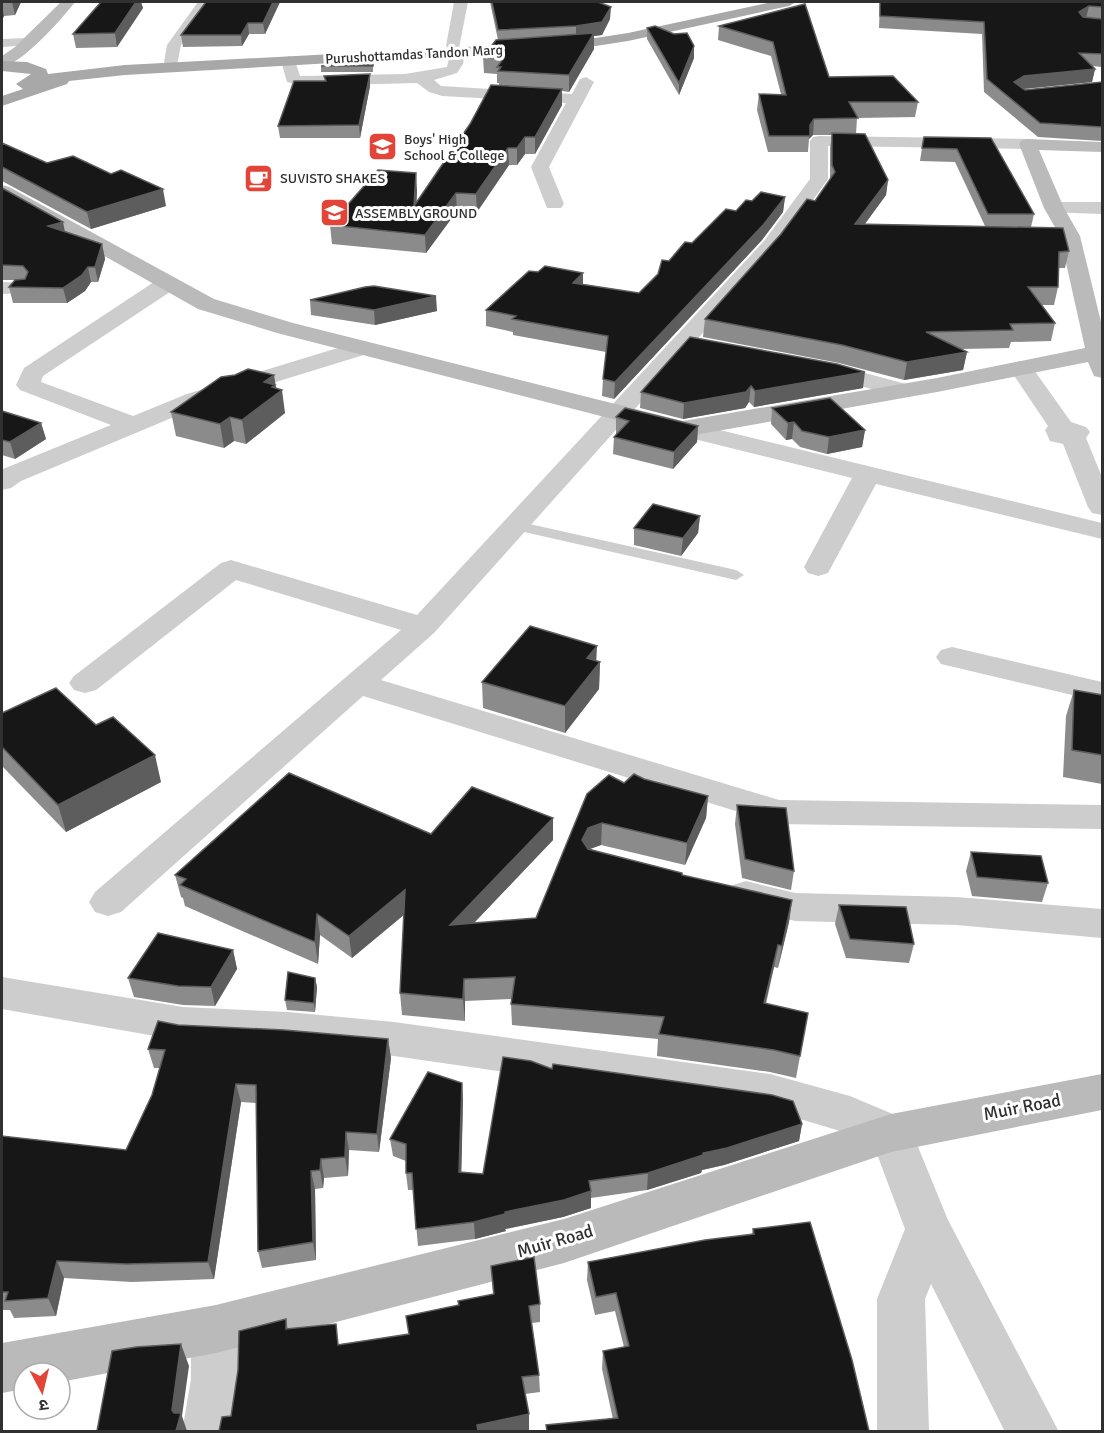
<svg xmlns="http://www.w3.org/2000/svg" width="1104" height="1433" viewBox="0 0 1104 1433" font-family="Signika,'Noto Sans Devanagari',sans-serif">
<style>
.lines{fill:none;stroke-linecap:round;stroke-linejoin:round}
.lane{fill:#cdcdcd;fill-rule:evenodd}
.street{fill:#cdcdcd;fill-rule:evenodd}
.secondary{fill:#bababa;fill-rule:evenodd}
.primary{fill:#a8a8a8;fill-rule:evenodd}
.wall{fill:#8b8b8b}
.shaded-wall{fill:#5d5d5d}
.building{fill:#171717;stroke:#5d5d5d;stroke-width:1.5}
.labels{text-anchor:middle;stroke-width:6;stroke-linejoin:round;paint-order:stroke}
.far-street-label{font-size:14px;fill:#303030;stroke:#fff}
.far-poi-label{font-size:14px;fill:#303030;stroke:#fff;text-anchor:start}
.near-street-label{font-size:18px;fill:#303030;stroke:#fff}
</style>
<rect width="100%" height="100%" fill="#fff"/>
<g class="lines">
<path class="lane" d="M516 521 736 570 744 575 736 580 511 529 508 526 511 523Z"/>
<path class="street" d="M198 2H212L181 45 177 65H167L164 62 167 45Z
M454 2H468L459 48 465 52 463 64 457 73 434 80 441 86 572 94 580 79 586 77 594 82 549 167 564 204 561 208H547L531 167 566 103 442 96 429 92 417 83 304 86 287 82 281 61 289 56 294 58 300 76H304L405 74 447 67 451 50 446 46Z
M27 38 34 42 32 45 2 47V39Z
M819 136 1028 139 1034 140 1037 144 1034 148 1028 149 828 146V179L778 249 434 633 381 680 779 800 1102 805V829L778 824 363 696 121 912 108 916 95 912 89 902 95 892 401 630 236 580 96 690 85 693 74 690 69 683 74 676 221 563 231 560 417 615 764 241 810 179V141L813 137Z
M1054 202H1102V214L1047 212 1044 208 1047 204Z
M168 277 176 278 179 283 176 288 43 376 41 382 133 416 187 394 354 343 362 341 370 343 374 348 370 353 205 404 21 481 11 488 2 490 3 469 111 425 20 390 16 385 24 368 160 278Z
M2 282 27 283 30 288 27 293 2 294Z
M820 361 910 385 913 390 910 395 901 397 812 373 808 368 812 363Z
M1021 361 1029 363 1071 422 1086 427 1090 432 1086 438 1102 477V515L1092 513 1088 507 1063 444 1050 441 1045 430 1048 426 1009 368 1013 363Z
M683 421 1102 523V539L876 484 828 573 818 576 808 573 804 567 852 478 674 434 670 429 674 424Z
M952 647 1102 682V702L941 664 936 657 941 650Z
M746 881 795 893 956 897 1102 909V938L956 925 795 921 733 905 727 895 733 885Z
M2 977 183 1007 288 1012 394 1022 770 1074 850 1096 907 1120 948 1220 1059 1432H1005L931 1284 925 1299 929 1432H877V1299L905 1229 874 1146 840 1131 770 1110 394 1056 288 1046 183 1041 2 1009Z
M216 1305 234 1312C249 1349 240 1393 234 1432H182L191 1379V1329L198 1312Z"/>
<path class="secondary" d="M61 2H75C62 19 22 64 2 67V56L15 47Z
M1028 139 1102 142V152L1039 150 1064 208 1080 236 1102 326V378L1094 376 1088 362 937 392 683 437 277 333 198 309 2 198V185L9 187 214 299 293 323 683 421 937 378 1085 348 1060 236 1044 208 1019 144 1022 140Z
M1102 1074V1110L891 1152 564 1263 216 1353 60 1382V1373H24V1389L2 1393V1343L216 1305 564 1219 891 1114Z"/>
<path class="primary" d="M772 2H796L789 6 628 41 576 49 125 75 69 81 67 84 2 106V96L23 89 16 84 31 74 2 71V61L27 62 46 69 48 74 125 65 576 41 628 33Z"/>
</g>
<path class="wall" d="M2 2H21L15 15 4 16 2 20Z
M101 2H141L143 8 117 47 76 48 73 34Z
M280 2 265 34H249L242 46 183 47 181 35Z
M490 2H598L610 19 602 35 594 36V49L569 92 562 91V105L535 154H525L517 165H509L477 212 457 211 426 253 332 244 330 225 417 190 416 203 499 86V83H497V74L484 73 483 57 498 40Z
M880 2H1102V67L1092 66 1095 69 1092 82 1023 89 1025 90 1102 82V141L1038 137 984 92 982 34 879 28Z
M805 4 829 77 918 102 915 117 857 118 856 134 888 180 886 195 865 224 985 226 955 162 920 161 922 148 991 138 1034 214 1031 227 1069 251 1065 268H1058V287L1054 305H1041L1055 323 1051 341 1011 342 1009 348 961 349 967 352 963 370 904 380 839 363 703 337 705 319 815 201 830 180V148L832 135H813L809 139 808 152H768L757 110 759 94H781L771 56 718 40 719 26Z
M647 28 694 58 679 95 647 39Z
M373 64V72H321V66Z
M370 74V86L360 138H280L278 126 325 81 324 76Z
M2 143 47 163 166 206 91 229 2 181Z
M2 188 65 232 102 244 105 259 98 282H91L85 291 67 303H13L9 287 15 280H2V282Z
M785 197 783 212 762 240 614 399 602 396 603 379 606 352 513 335V332L486 326V310L583 284 639 293 658 274 669 261 736 211 752 201Z
M310 300 437 311 375 325 311 315Z
M690 337 863 388 754 407 749 402 745 408 683 419 640 408 641 392Z
M276 388 285 413 246 444 234 441 224 448 176 436 171 412Z
M772 408 865 430 862 447 827 454 800 447 792 439 786 440 771 424Z
M2 411 41 423 46 439 15 459 2 455Z
M616 417 698 426 697 442 673 469 613 454 614 437 617 434H616Z
M700 516 698 533 681 556 634 545V528Z
M596 661 600 662 599 689 565 733 483 708 482 682Z
M1074 690 1102 695V784L1063 777 1066 716Z
M2 713 96 725 161 782 66 832 2 766Z
M644 779 708 796 706 818 685 865 601 845 590 849 682 875 792 900 789 922 778 968 774 967 766 1004 808 1013 796 1078 770 1072 657 1056 658 1039 512 1025 511 1004 512 999 465 1001V1021L402 1015 400 993 404 915 352 958 320 935 318 964 185 906 183 898 181 897 175 875 431 834 553 818V840L474 923 536 918 624 783Z
M737 805 794 871 791 890 742 878 735 824Z
M971 852 1048 883 1042 902 972 896 966 871Z
M839 905 914 944 909 963 846 958 835 924Z
M233 950 237 969 215 1006 183 1005 134 997 128 978Z
M315 978 317 987 315 1012 287 1010 285 1000Z
M178 1025 388 1039 391 1058 379 1152 349 1150 348 1176 324 1178 323 1188 315 1189 316 1260 262 1268 258 1251 256 1103 241 1102 214 1279 132 1282 64 1278 56 1316 14 1318 10 1310H2V1136L126 1150 152 1095 160 1068H154L148 1049Z
M552 1069 802 1124 799 1141 724 1165 702 1170 701 1173 647 1190 591 1198V1208L563 1217 505 1229 506 1231 475 1239 418 1246 413 1190H408L406 1173V1161L393 1156 390 1139 462 1083 463 1100 461 1172 483 1174Z
M753 1229 869 1431H546V1425L613 1419 602 1369 603 1351 624 1347 615 1311 595 1315 587 1280 588 1262 752 1234Z
M491 1266 540 1304V1322L532 1323 539 1375 540 1392 525 1394 529 1431 231 1416 286 1319 288 1329 340 1344 408 1334 459 1305 493 1294Z"/>
<path class="shaded-wall" d="M12 2H21L15 15Z
M136 2H141L143 8 117 47 115 33Z
M273 2H280L265 34 263 23Z
M2 6 4 16 2 20Z
M1089 6 1086 18 1077 23 1079 12Z
M611 7 610 19 602 35 594 36V49L569 92V75L576 39V26Z
M248 23 249 34 242 46 241 35Z
M694 46V58L679 95V83Z
M1095 69 1092 82 1022 89 1014 82 1024 76Z
M370 74V86L360 138 359 125Z
M562 89V105L535 154V137Z
M814 119 813 135 809 139 810 125Z
M525 137V154L517 165V148Z
M508 148 509 165 477 212 476 194Z
M416 173 417 190 416 224 414 206Z
M888 180 886 195 853 240 855 224Z
M163 189 166 206 91 229 87 212Z
M456 193 457 211 426 253 425 235Z
M785 197 783 212 762 240 614 399 615 382Z
M63 222 66 237 48 226Z
M102 244 105 259 98 282 95 267Z
M88 267 91 282 85 291 67 303 63 288Z
M583 273V289L573 283Z
M436 296 437 311 375 325 374 310Z
M967 352 963 370 904 380 907 362Z
M865 372 863 388 754 407 755 391Z
M274 375 277 393 282 390 285 413 246 444 242 420 264 382Z
M751 386 749 402 745 408 683 419 684 403Z
M230 417 234 441 224 448 220 424Z
M794 422 792 439 786 440 788 423Z
M41 423 46 439 15 459 10 442Z
M698 426 697 442 673 469 674 452Z
M865 430 862 447 827 454 829 437Z
M700 516 698 533 681 556 683 538Z
M597 646 596 667 600 662 599 689 565 733V706L587 658Z
M155 755 161 782 66 832 58 805Z
M708 796 706 818 685 865 687 843Z
M553 818V840L451 947 450 925Z
M602 823 601 845 587 850 582 840 588 828Z
M405 890 407 912 352 958 349 936Z
M792 900 789 922 778 968 782 946Z
M317 914 320 935 318 964 315 942Z
M778 945 774 967 760 1025 764 1003Z
M233 950 237 969 215 1006 211 987Z
M315 978 317 987 315 1012 314 1003Z
M464 979 465 1001V1021L463 999Z
M388 1039 391 1058 379 1152 377 1134Z
M462 1083 463 1100 461 1189 459 1172Z
M236 1084 241 1102 214 1279 208 1262Z
M802 1124 799 1141 724 1165 702 1170 701 1173 647 1190 648 1173 703 1153Z
M346 1132 349 1150 348 1176 345 1157Z
M321 1159 324 1178 323 1188 320 1170Z
M311 1171 315 1189 316 1260 313 1242Z
M591 1191V1208L563 1217 505 1229 506 1231 475 1239 474 1222 505 1212Z
M57 1261 64 1278 56 1316 48 1298Z
M181 1344 189 1366 182 1416 187 1431H176L172 1410Z
M2 1392 3 1395 2 1413Z
M529 1414V1431H478L477 1425Z"/>
<path class="building" d="M101 2H136L115 33 73 34Z
M206 2H273L263 23H248L241 35H181Z
M492 2H598L611 7 602 22 576 26 498 30Z
M880 2H1102V7L1089 6 1079 12 1083 17 1102 19V54L1079 53 1095 69 1024 76 1014 82 1025 90 1102 82V127L1040 123 987 79 984 22 880 16Z
M805 4 829 77 893 76 918 102H849L858 118 814 119 810 125V136H769L759 94 786 95 773 42 719 26Z
M655 26 674 34 687 33 694 46 679 83 647 28Z
M594 33 569 75 498 71 501 67H497L504 58 483 57 496 40Z
M373 64V66H321L340 65Z
M370 74 359 125 278 126 294 81H326L324 76Z
M491 85 562 89 535 137H525L517 148H508L476 194 456 193 425 235 330 225 378 170 416 173 414 206 470 124Z
M832 133 865 134 888 180 855 224 1063 228 1069 251 1059 252 1058 287H1028L1055 323 1010 324 1013 330 926 332 967 352 907 362 842 345 705 319 781 234 807 199 815 201 835 172 832 165Z
M924 137 991 138 1034 214H988L957 149 922 148Z
M2 143 47 163 73 156 111 174 121 170 163 189 87 212 2 167Z
M2 188 63 222 48 226 102 244 95 267H88L82 275 63 288 9 287 15 280 25 279 28 272 23 266 2 265Z
M761 192 785 197 764 224 615 382 603 379 608 336 512 319 516 316 486 310 529 271 538 272 545 266 583 273 573 283 639 293 658 274 662 260 669 261 685 242 692 243 726 209 736 211 746 200 752 201Z
M374 286 436 296 374 310 310 300 365 287Z
M690 337 837 364 865 372 755 391 751 386 746 392 684 403 641 392Z
M248 369 274 375 264 382 275 385 272 387 282 390 242 420 230 417 220 424 171 412 221 377 235 375Z
M830 398 865 430 829 437 802 431 794 422 788 423 772 408Z
M625 408 698 426 674 452 614 437 629 421 616 417Z
M2 411 41 423 10 442 2 440Z
M653 504 700 516 683 538 634 528Z
M530 626 597 646 587 658 600 662 565 706 482 682Z
M56 688 96 725 113 717 155 755 58 805 2 747V713Z
M1074 690 1102 695V755L1072 750Z
M289 773 431 834 472 787 553 818 450 925 536 918 587 794 609 775 624 783 634 774 644 779 708 796 687 843 602 823 588 828 582 840 588 849 682 873V875L792 900 782 946 778 945 764 1003 808 1013 800 1056 774 1050 659 1034 664 1017 511 1004 515 977 464 979 463 999 400 993 405 890 349 936 317 914 315 942 180 885 186 879 175 875Z
M737 805 786 808 794 871 745 859Z
M971 852 1041 856 1048 883 977 877Z
M839 905 906 907 914 944 850 939Z
M158 933 233 950 211 987 178 986 128 978Z
M288 972 315 978 314 1003 285 1000Z
M158 1021 178 1025 284 1030 388 1039 377 1134 346 1132 345 1157 321 1159 320 1170 311 1171 313 1242 258 1251 256 1085 236 1084 208 1262 126 1264 57 1261 48 1298 5 1301 8 1292H2V1136L126 1150 152 1095 165 1050 148 1049Z
M503 1057 531 1061 552 1069 553 1064 772 1095 793 1101 802 1124 727 1148 703 1153V1155L648 1173 589 1181 591 1191 564 1200 505 1212V1214L474 1222 416 1229 412 1173H406V1144L390 1139 428 1072 462 1083 459 1172 483 1174Z
M810 1222 852 1360 869 1431H547L546 1425 618 1418 603 1351 629 1346 616 1293 596 1297 588 1262 705 1240 754 1234 753 1229Z
M534 1257 540 1304 529 1306 539 1375 522 1377 529 1414 477 1425 478 1431H219L222 1417 231 1416 238 1370 239 1331 286 1319V1329L336 1324 338 1345 409 1334 406 1316 459 1305 458 1301 494 1294 491 1266Z
M181 1344 172 1410 174 1413H181L176 1431H97L112 1351 136 1347Z"/>
<defs>
<symbol id="school-square" viewBox="-11 -11 22 22"><rect x="-9" y="-9" width="18" height="18" rx="4" fill="#e24538" stroke="#fff"/><path d="M0-5L7-2L0 1L-7-2ZM-4 1L0 2.5L4 1V4Q0 6-4 4Z" fill="#fff"/></symbol>
<symbol id="cafe-square" viewBox="-11 -11 22 22"><rect x="-9" y="-9" width="18" height="18" rx="4" fill="#e24538" stroke="#fff"/><path d="M-5.5-4.5H6V0H3Q3 3.5 0 3.5H-2.5Q-5.5 3.5-5.5 0ZM3-3.2v2h1.7v-2ZM-6 4.5H4V6H-6Z" fill="#fff"/></symbol>
</defs>
<g fill-rule="evenodd">
<use href="#school-square" x="366" y="130" width="33" height="33"/>
<use href="#cafe-square" x="242" y="162" width="33" height="33"/>
<use href="#school-square" x="318" y="196" width="33" height="33"/>
</g>
<g class="labels">
<g class="far-street-label">
<text transform="translate(414 54) rotate(-3)" y="5">Purushottamdas Tandon Marg</text>
</g>
<g class="far-poi-label">
<text x="404" y="144">Boys' High<tspan x="404" dy="16">School &amp; College</tspan></text>
<text x="280" y="183">SUVISTO SHAKES</text>
<text x="355" y="218">ASSEMBLY GROUND</text>
</g>
<g class="near-street-label">
<text transform="translate(1022 1107) rotate(-11)" y="6">Muir Road</text>
<text transform="translate(555 1241) rotate(-16)" y="6">Muir Road</text>
</g>
</g>
<rect width="1104" height="1433" fill="none" stroke="#303030" stroke-width="6"/>
<g transform="translate(42 1391) rotate(173)"><circle r="28" fill="#ffffff" stroke="#acacac" stroke-width="1.5"/>
<path d="M0-4.5L10 22L0 15L-10 22Z" fill="#e24538"/>
<text y="-9" font-size="16" font-weight="bold" text-anchor="middle" fill="#303030">उ</text>
</g>
</svg>
